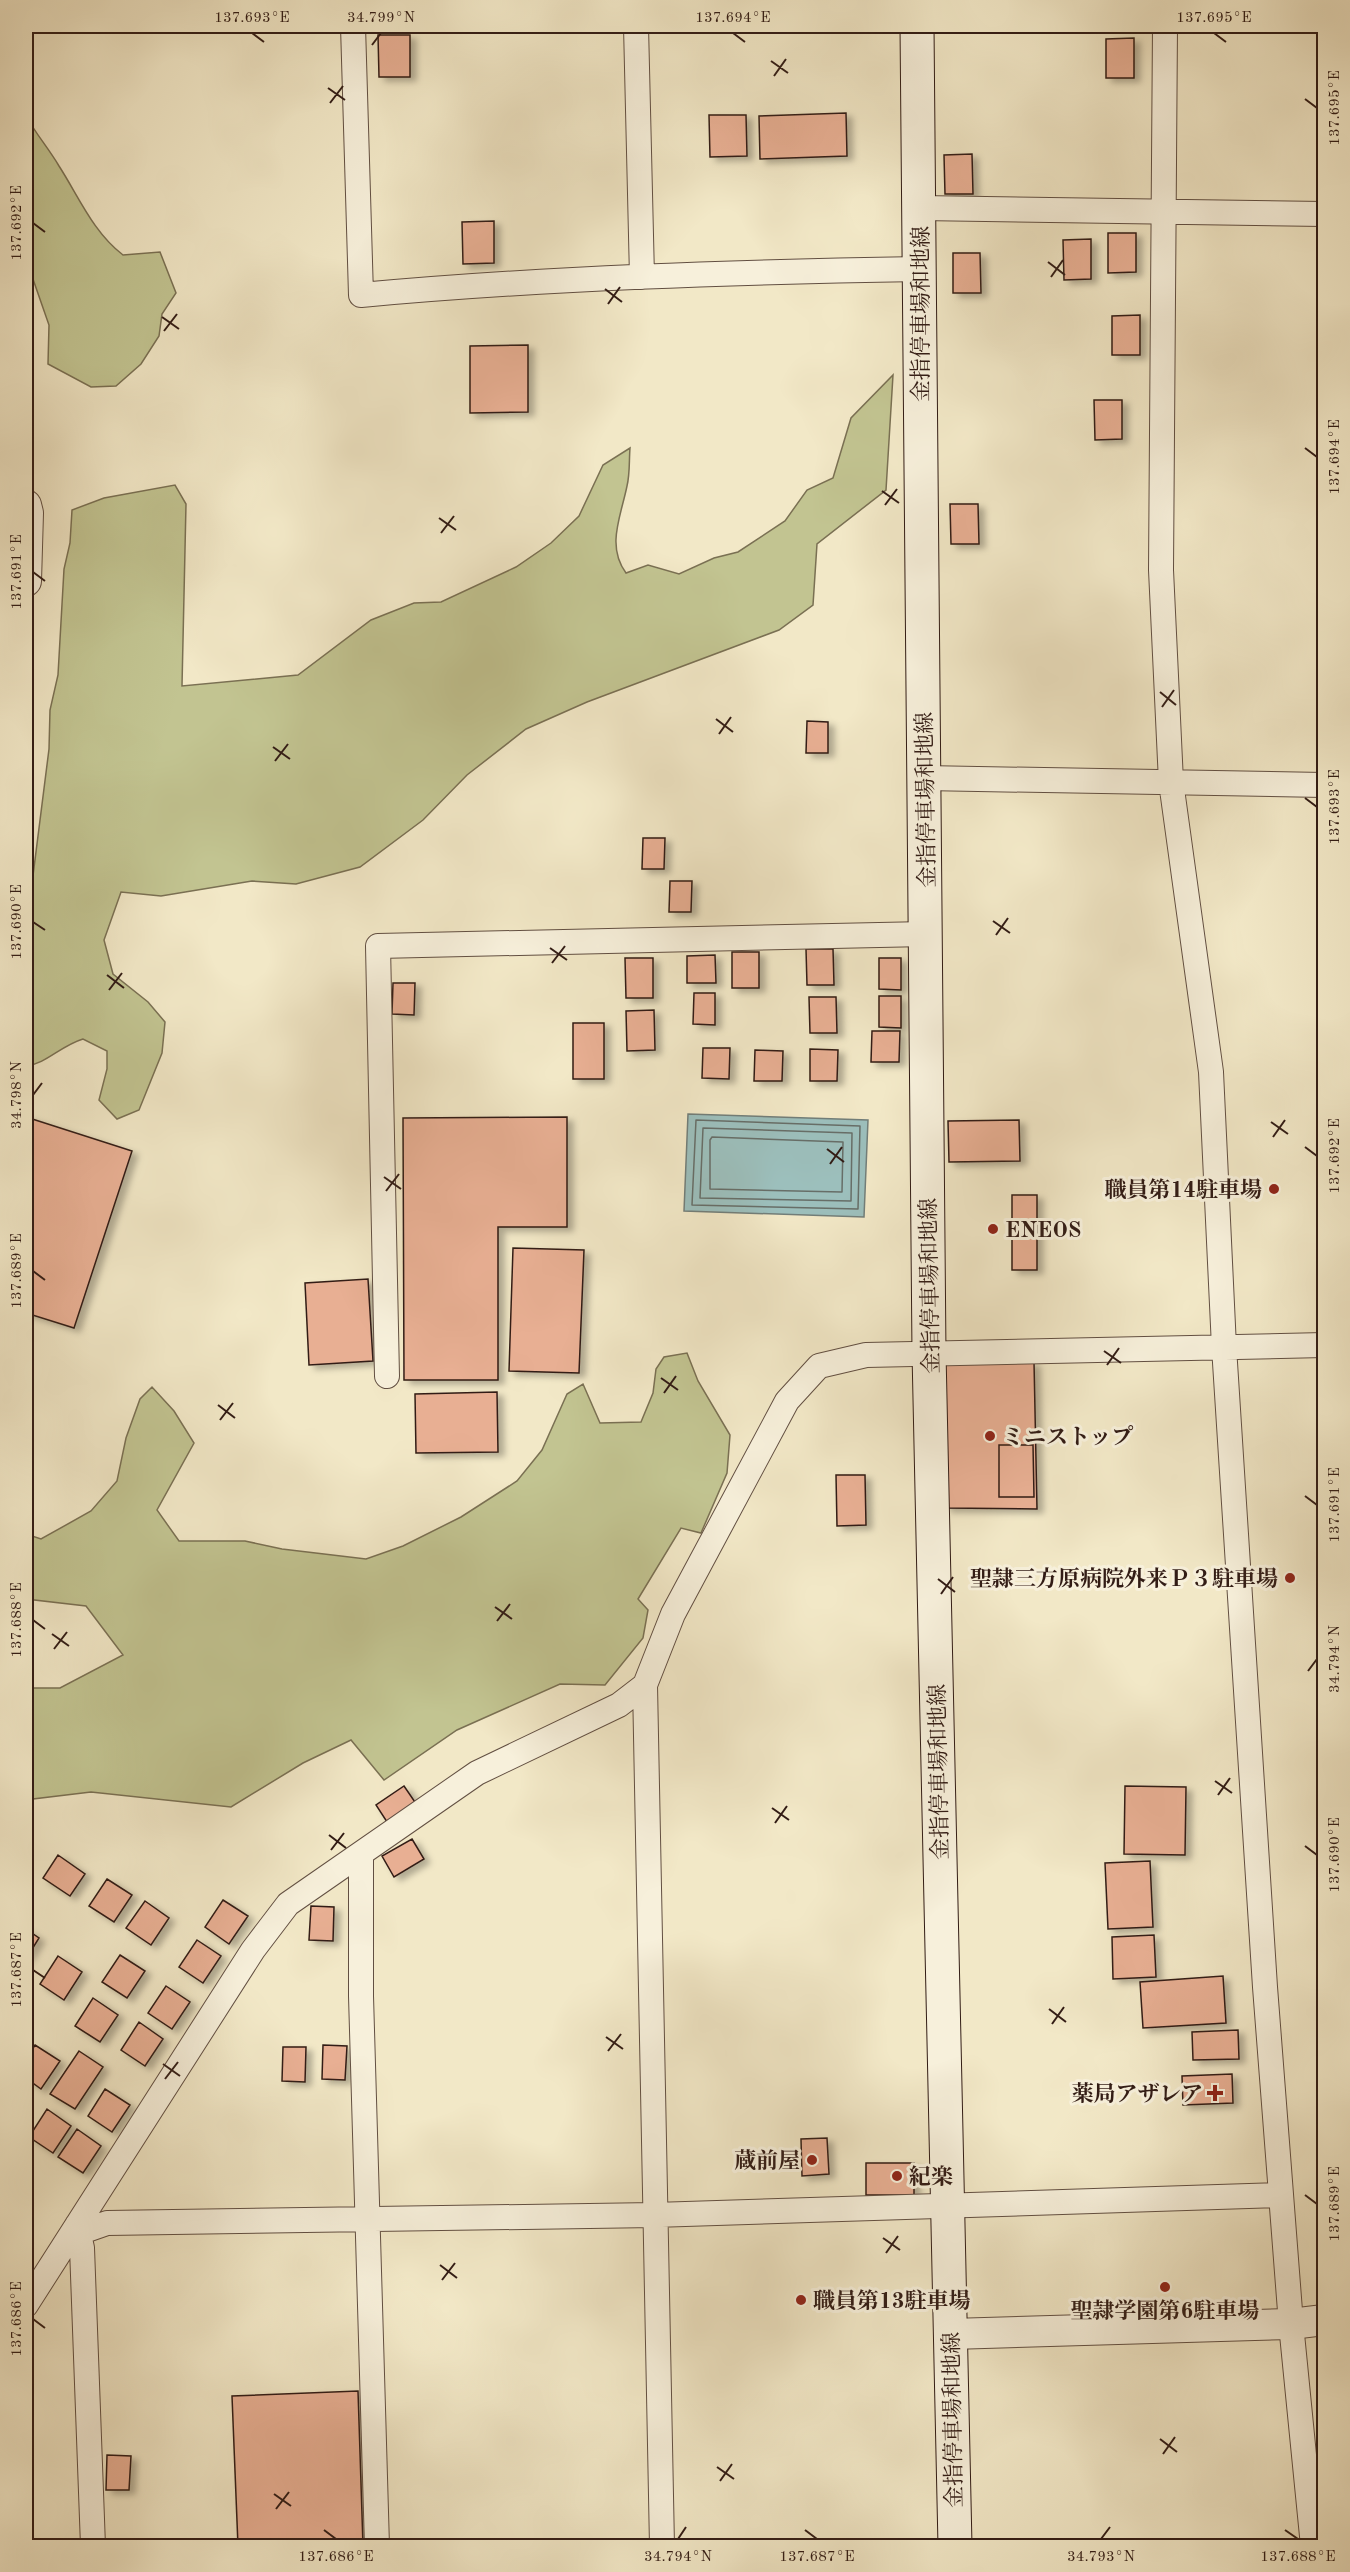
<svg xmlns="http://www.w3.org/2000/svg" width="1350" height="2572" viewBox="0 0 1350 2572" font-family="'Old Standard TT','Noto Serif JP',serif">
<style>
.green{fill:#c2c491;stroke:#7a7053;stroke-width:1.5}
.water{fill:#9cbfbc;stroke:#727e79;stroke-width:1.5}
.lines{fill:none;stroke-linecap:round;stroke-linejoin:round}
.shore{stroke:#676e68;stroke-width:1.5}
.building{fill:#e8af93;stroke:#321c15;stroke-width:1.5;filter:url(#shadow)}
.minor-casing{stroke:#624f42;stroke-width:26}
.tertiary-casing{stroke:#624f42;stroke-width:32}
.secondary-casing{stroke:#321c15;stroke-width:35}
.minor{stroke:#f7f0db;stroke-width:24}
.tertiary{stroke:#f7f0db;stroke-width:30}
.secondary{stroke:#f7f0db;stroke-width:33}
.ticks{fill:none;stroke:#321c15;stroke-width:2}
.poi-dot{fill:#8f2418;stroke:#f7f0db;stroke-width:2}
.labels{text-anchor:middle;stroke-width:6;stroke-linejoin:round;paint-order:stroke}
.street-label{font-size:22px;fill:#321c15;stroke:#f7f0db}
.poi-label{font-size:22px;font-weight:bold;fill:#321c15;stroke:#f7f0db;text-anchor:end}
.neatline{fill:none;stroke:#321c15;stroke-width:2}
.ticks-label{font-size:15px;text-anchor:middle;fill:#321c15}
</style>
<defs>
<filter id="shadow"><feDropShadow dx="6" dy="4" stdDeviation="3" flood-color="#0004"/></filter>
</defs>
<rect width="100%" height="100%" fill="#f2e8c7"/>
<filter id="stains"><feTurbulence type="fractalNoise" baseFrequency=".00333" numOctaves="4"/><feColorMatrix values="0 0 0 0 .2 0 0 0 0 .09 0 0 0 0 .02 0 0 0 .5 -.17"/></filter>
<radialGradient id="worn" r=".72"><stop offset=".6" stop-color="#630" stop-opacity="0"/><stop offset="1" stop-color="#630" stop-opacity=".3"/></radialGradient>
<path class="green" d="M26 116C36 134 49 149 59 166 79 197 93 232 123 255L160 252 176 293 162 314 159 336 141 364 116 386 91 387 48 364 49 325 26 259Z
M893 375 886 490 817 544 813 605 779 630 587 702 526 729 467 775 423 820 360 867 296 884 252 881 161 896 121 892 104 940 113 974 148 1002 165 1022 162 1053 139 1110 117 1119 99 1100 107 1069V1051L83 1039C60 1046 46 1064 26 1066V931L49 749 50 710 58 675 64 569 70 543 72 510 104 498 175 485 186 504 182 686 298 675 371 620 414 603 441 602 516 567 551 543 579 516 603 465 630 448C629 460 630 474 627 486 621 516 606 546 626 573L648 565 679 574 714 558 738 552 785 521 807 490 833 478 851 418Z
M687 1353 698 1381 730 1435 727 1473 701 1533 681 1528 638 1599 648 1610 643 1638 605 1685 560 1684 457 1730 384 1780 351 1740 303 1763 231 1807 91 1792 33 1799 26 1817V1688H60L123 1655 86 1606 26 1599V1534L41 1539 91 1511 117 1481 126 1438 140 1399 152 1387 174 1411 194 1443 157 1510 179 1541H245L282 1549 366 1559 403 1546 461 1517 517 1481 542 1450 567 1394 583 1384 600 1423 641 1422 653 1393 656 1369 664 1357Z"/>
<path class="water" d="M688 1114 868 1120 864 1217 684 1211Z"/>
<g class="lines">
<path class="shore" d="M696 1120 860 1126 858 1209 692 1205Z
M703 1128 852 1133 851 1201 700 1198Z
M712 1137 843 1142 842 1192 710 1189V1140Z"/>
</g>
<path class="building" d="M378 35H410V77H379Z
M1134 38V78H1106V39Z
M846 113 847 156 760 159 759 116Z
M709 115H746L747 156 710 157Z
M972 154 973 194H945L944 155Z
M494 221V263L463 264 462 222Z
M1108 233H1136V272L1108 273Z
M1091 239V279L1064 280 1063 240Z
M953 253H980L981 293H953Z
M1140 315V355H1112V316Z
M528 345V412L470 413V346Z
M1094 400H1122V439L1095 440Z
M950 504H978L979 544H951Z
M807 721 828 722V753H806Z
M643 838H665L664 869H642Z
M670 881H692L691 912H669Z
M806 949H833L834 985H807Z
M732 952H759V988H732Z
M715 955 716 983H687V956Z
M625 958H653V998H626Z
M879 958H901V990L879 989Z
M393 983H415L414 1015 392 1014Z
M694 993H715V1025L693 1024Z
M879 996H901V1028L879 1027Z
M809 997H836L837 1033H810Z
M654 1010 655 1050 627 1051 626 1011Z
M573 1023H604V1079H573Z
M872 1031H900L899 1062H871Z
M703 1048H730L729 1079 702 1078Z
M810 1049 838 1050 837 1081H810Z
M755 1050 783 1051 782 1081H754Z
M26 1117 132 1151 74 1328 26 1313Z
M567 1117V1227H498V1380H404L403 1118Z
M1019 1120 1020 1161 949 1162 948 1121Z
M1012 1195H1037V1270H1012Z
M513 1248 584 1250 579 1373 509 1371Z
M368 1279 373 1361 309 1365 305 1283Z
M1034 1362 1037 1509 945 1508 942 1364Z
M497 1392 498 1452 416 1453 415 1394Z
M999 1445H1033L1034 1497H999Z
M836 1475H865L866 1525 837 1526Z
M404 1786 417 1805 389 1825 376 1805Z
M1125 1786 1186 1787 1185 1855 1124 1854Z
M412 1839 424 1859 394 1877 382 1856Z
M58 1855 85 1874 70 1896 43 1878Z
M1150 1861 1153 1927 1108 1929 1105 1863Z
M107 1879 132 1895 114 1922 89 1906Z
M223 1900 248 1916 229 1944 205 1927Z
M145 1901 169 1918 151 1945 126 1928Z
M311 1906 334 1907 333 1941 309 1940Z
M26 1929 39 1938 26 1959Z
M1154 1935 1156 1977 1113 1979 1112 1937Z
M197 1940 221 1956 203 1983 179 1967Z
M120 1955 145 1971 127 1998 102 1982Z
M58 1956 82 1972 64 2000 40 1984Z
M1223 1976 1226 2023 1143 2028 1140 1982Z
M166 1986 190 2002 172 2029 148 2013Z
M93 1998 118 2015 100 2042 75 2026Z
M139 2022 163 2039 145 2066 121 2050Z
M1238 2030 1239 2059 1193 2060 1192 2032Z
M35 2045 60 2061 41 2089 26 2078V2059Z
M323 2045 347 2046 345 2080 322 2079Z
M283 2047H306L305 2082 282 2081Z
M79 2051 103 2067 75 2109 50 2094Z
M1232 2074 1233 2103 1183 2105 1182 2076Z
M105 2089 130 2105 112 2132 88 2116Z
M47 2109 71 2126 53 2153 29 2137Z
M77 2129 101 2146 83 2173 58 2157Z
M827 2138 829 2174 802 2176 801 2139Z
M866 2163H914V2195H866Z
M358 2391 363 2546H238L232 2396Z
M107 2455 131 2456 129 2490H106Z"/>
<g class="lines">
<defs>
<path id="minor" d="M353 26 361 295C546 278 733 272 920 269
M636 26 642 277
M1165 26 1161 570 1171 782 1211 1072 1224 1347 1265 1987 1291 2324 1313 2546
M920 208 1324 214
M924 778 1324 785
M387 1376 378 946 926 934
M361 1855V1996L377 2546
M26 2305 253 1950 288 1904 477 1773 619 1705 645 1685
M93 2546 82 2248 77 2225 87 2230 107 2223 654 2215 1281 2195
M662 2546 645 1685 673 1614 787 1401 819 1366 866 1355 1324 1345"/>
<path id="tertiary" d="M26 505 28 513 26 581
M951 2334 1291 2324 1324 2320"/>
<path id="secondary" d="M917 26 929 1353 955 2546"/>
</defs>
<use href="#minor" class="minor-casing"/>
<use href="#tertiary" class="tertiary-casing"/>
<use href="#secondary" class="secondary-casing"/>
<use href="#minor" class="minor"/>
<use href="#tertiary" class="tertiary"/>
<use href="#secondary" class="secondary"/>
</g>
<path class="ticks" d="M252 33 264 42M733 33 745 42M1214 33 1226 42M372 45 381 33M771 61 788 73M774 76 786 59M328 88 345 100M1305 99 1317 108M330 103 343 86M33 223 45 232M1048 262 1065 275M1051 277 1063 260M605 289 622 302M608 304 620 287M162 317 179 329M164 331 177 314M1305 448 1317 457M882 491 899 503M885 505 897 489M439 518 456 530M441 533 454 516M33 572 45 581M1160 692 1176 705M1162 707 1174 690M716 719 733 732M719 734 731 717M273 747 290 759M275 761 288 744M1305 798 1317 807M993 921 1010 933M33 922 45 930M996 935 1008 918M550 948 567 960M552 963 565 946M107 975 124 988M109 990 122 973M33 1095 42 1083M1271 1122 1288 1134M1273 1137 1285 1120M1305 1147 1317 1156M827 1149 844 1162M830 1164 842 1147M384 1177 401 1189M386 1191 399 1174M33 1271 45 1280M1104 1351 1121 1363M1107 1365 1119 1348M661 1378 678 1390M664 1393 676 1376M218 1405 235 1418M220 1420 233 1403M1305 1496 1317 1505M938 1579 955 1592M941 1594 953 1577M495 1607 512 1619M33 1620 45 1629M497 1621 510 1604M52 1634 69 1646M54 1649 67 1632M1308 1671 1317 1659M1215 1781 1232 1793M1218 1795 1230 1778M772 1808 789 1820M775 1823 787 1806M329 1835 346 1848M1305 1846 1317 1855M331 1850 344 1833M33 1970 45 1978M1049 2009 1066 2022M1052 2024 1064 2007M606 2037 623 2049M608 2051 621 2034M163 2064 180 2076M165 2079 178 2062M1305 2195 1317 2204M883 2238 900 2250M886 2253 898 2236M440 2265 457 2278M442 2280 455 2263M33 2319 45 2328M1160 2439 1177 2452M1163 2454 1175 2437M717 2467 734 2479M720 2481 732 2464M274 2494 291 2506M276 2509 289 2492M324 2530 336 2539M805 2530 817 2539M1285 2530 1298 2539M678 2539 686 2527M1101 2539 1110 2527"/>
<g class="poi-dot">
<circle cx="1274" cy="1189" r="6"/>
<circle cx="993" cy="1229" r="6"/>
<circle cx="990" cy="1436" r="6"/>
<circle cx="1290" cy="1578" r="6"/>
<path d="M1212 2084h6v6h6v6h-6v6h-6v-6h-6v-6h6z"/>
<circle cx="812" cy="2160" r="6"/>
<circle cx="897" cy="2176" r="6"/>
<circle cx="1165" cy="2287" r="6"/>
<circle cx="801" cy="2300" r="6"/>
</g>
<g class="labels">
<g class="street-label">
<text transform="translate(920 314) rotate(-90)" y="8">金指停車場和地線</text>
<text transform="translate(925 800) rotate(-91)" y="8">金指停車場和地線</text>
<text transform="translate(929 1286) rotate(-91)" y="8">金指停車場和地線</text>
<text transform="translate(938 1772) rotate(-91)" y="8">金指停車場和地線</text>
<text transform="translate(952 2420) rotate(-91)" y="8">金指停車場和地線</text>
</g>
<g class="poi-label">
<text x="1262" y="1197">職員第14駐車場</text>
<text x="1005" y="1237" text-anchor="start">ENEOS</text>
<text x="1002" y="1444" text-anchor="start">ミニストップ</text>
<text x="1278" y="1586">聖隷三方原病院外来Ｐ３駐車場</text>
<text x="1203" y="2101">薬局アザレア</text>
<text x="800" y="2168">蔵前屋</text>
<text x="909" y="2184" text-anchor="start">紀楽</text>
<text x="813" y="2308" text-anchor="start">職員第13駐車場</text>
<text x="1165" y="2318" text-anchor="middle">聖隷学園第6駐車場</text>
</g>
</g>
<rect width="1350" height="2572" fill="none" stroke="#f2e8c7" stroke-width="66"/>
<rect x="33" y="33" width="1284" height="2506" class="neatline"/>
<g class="ticks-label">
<text x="252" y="22">137.693°E</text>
<text x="381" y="22">34.799°N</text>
<text x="733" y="22">137.694°E</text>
<text x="1214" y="22">137.695°E</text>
<text transform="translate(1334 108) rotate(-90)" y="5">137.695°E</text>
<text transform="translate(16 223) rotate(-90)" y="5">137.692°E</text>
<text transform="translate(1334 457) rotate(-90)" y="5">137.694°E</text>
<text transform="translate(16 572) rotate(-90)" y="5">137.691°E</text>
<text transform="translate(1334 807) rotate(-90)" y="5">137.693°E</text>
<text transform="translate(16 922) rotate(-90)" y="5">137.690°E</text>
<text transform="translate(16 1095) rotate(-90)" y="5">34.798°N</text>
<text transform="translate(1334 1156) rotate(-90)" y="5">137.692°E</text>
<text transform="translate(16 1271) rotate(-90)" y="5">137.689°E</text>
<text transform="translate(1334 1505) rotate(-90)" y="5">137.691°E</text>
<text transform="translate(16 1620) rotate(-90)" y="5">137.688°E</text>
<text transform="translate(1334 1659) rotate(-90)" y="5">34.794°N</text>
<text transform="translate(1334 1855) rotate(-90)" y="5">137.690°E</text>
<text transform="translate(16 1970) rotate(-90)" y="5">137.687°E</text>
<text transform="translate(1334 2204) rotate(-90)" y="5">137.689°E</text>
<text transform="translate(16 2319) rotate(-90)" y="5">137.686°E</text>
<text x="336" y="2561">137.686°E</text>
<text x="678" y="2561">34.794°N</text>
<text x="817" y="2561">137.687°E</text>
<text x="1101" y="2561">34.793°N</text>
<text x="1298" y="2561">137.688°E</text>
</g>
<rect width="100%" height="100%" filter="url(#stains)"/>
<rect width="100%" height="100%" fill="url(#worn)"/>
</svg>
